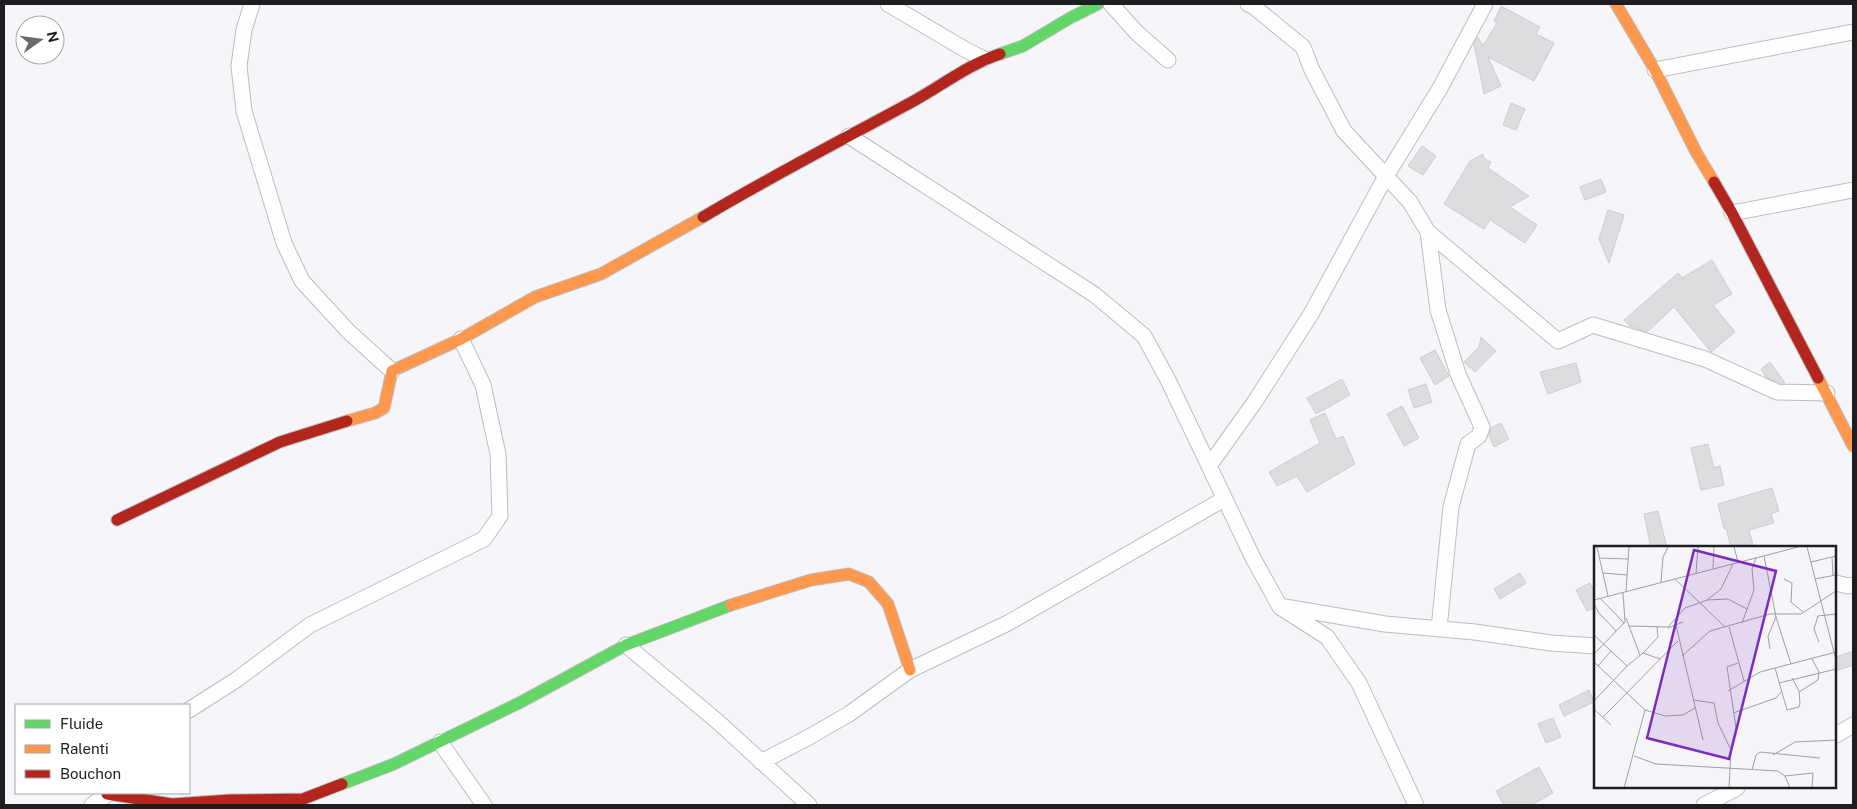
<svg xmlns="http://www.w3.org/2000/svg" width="1857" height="809" viewBox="0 0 1857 809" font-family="'Public Sans',sans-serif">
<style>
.building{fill:#dedcde;stroke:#cecccf}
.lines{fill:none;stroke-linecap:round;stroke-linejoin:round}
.street-casing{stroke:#bdbdc0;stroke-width:17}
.fast-casing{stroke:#bdbdc0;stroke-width:13}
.slow-casing{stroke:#bdbdc0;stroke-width:13}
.jam-casing{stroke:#bdbdc0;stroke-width:13}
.street{stroke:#fefefe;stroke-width:15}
.fast{stroke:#63d668;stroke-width:11}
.slow{stroke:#ff974d;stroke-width:11}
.jam{stroke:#b3261e;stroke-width:11}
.inset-road{fill:none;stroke:#a0a0a3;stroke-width:1}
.view{fill:#7b2cbf;fill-opacity:0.15;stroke:#7b2cbf;stroke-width:2.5}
.inset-edge{fill:none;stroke:#1e1e21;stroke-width:2.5}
</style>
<rect width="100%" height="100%" fill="#f6f6fa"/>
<path class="building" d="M1501 6 1540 27 1536 34 1554 43 1534 81 1488 57 1501 86 1484 94 1474 44 1478 37 1483 46 1497 23 1494 21Z
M1511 103 1525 109 1516 130 1503 125Z
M1422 146 1436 156 1423 175 1408 166Z
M1483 154 1484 159 1491 162 1488 168 1529 196 1510 207 1537 225 1525 243 1490 220 1484 229 1444 204 1470 161Z
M1601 179 1606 192 1585 200 1580 187Z
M1608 210 1624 215 1609 263 1599 239Z
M1712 260 1732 294 1713 305 1735 332 1711 352 1674 307 1647 332 1630 326 1624 320 1678 273 1682 278Z
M1481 337 1496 351 1475 372 1464 362 1479 347Z
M1435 350 1449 376 1435 385 1420 358Z
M1770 362 1785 383H1779L1766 377 1761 369Z
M1576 363 1581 382 1548 394 1540 372Z
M1342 379 1350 395 1316 414 1307 398Z
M1426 384 1432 402 1414 408 1408 390Z
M1402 406 1419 438 1404 446 1387 414Z
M1325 413 1336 439 1343 436 1355 464 1307 492 1297 476 1277 486 1269 472 1320 443 1310 420Z
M1501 423 1509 439 1494 447 1489 436 1491 428Z
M1708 444 1714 468 1720 466 1724 485 1701 490 1691 448Z
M1772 488 1779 511 1771 514 1774 523 1749 530 1754 548H1731L1726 528 1724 529 1718 504Z
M1658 511 1667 548H1651L1644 514Z
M1520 573 1526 583 1500 599 1494 589Z
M1590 583 1596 594V607L1587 611 1576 590Z
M1853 651V665L1836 671V657Z
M1589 690 1594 702 1564 716 1559 705Z
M1553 718 1561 737 1546 743 1538 724Z
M1539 767 1553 793 1531 805H1504L1496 791Z"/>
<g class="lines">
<defs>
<path id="street" d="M252 4 244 30 239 66 244 111 284 243 302 281 348 331 392 371
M888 4 966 50 984 59
M1111 4 1137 33 1168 60
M1248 4 1253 6 1303 47 1312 70 1344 131 1410 202 1428 232 1558 341 1593 325 1705 359 1777 392 1827 393
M1655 70 1853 32
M849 136 1095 295 1144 336 1168 380 1253 558 1280 607 1327 637 1359 683 1416 805
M1732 213 1853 190
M1428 232 1438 310 1458 374 1482 427 1479 436 1468 444 1451 507 1439 629
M1209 466 1254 403 1311 314 1386 176 1439 90 1485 4
M1836 583 1848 586 1853 585
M1285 607 1385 624 1475 632 1551 643 1596 646
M626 645 717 721 809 805
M189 710 236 680 310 625 484 539 500 516 498 454 483 385 461 339
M1836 735 1853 725
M440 742 484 805
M761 762 809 737 849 714 910 670 1008 623 1224 499
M92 805 109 793
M1704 805 1737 788"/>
<path id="fast" d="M1000 54 1023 46 1070 18 1098 4
M342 784 394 764 521 702 626 645 731 605"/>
<path id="slow" d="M1616 4 1655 70 1696 152 1714 182
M1818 378 1853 446
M347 421 375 413 384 408 392 371 461 339 535 297 601 274 703 217
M731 605 811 580 849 574 869 582 888 604 910 670"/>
<path id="jam" d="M1714 182 1732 213 1818 378
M703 217C770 177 840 141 910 103 940 87 967 65 1000 54
M117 520 280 442 347 421
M107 794 172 804 230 800 303 799 342 784"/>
</defs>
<use href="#street" class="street-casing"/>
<use href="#fast" class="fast-casing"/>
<use href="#slow" class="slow-casing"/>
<use href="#jam" class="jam-casing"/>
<use href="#street" class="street"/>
<use href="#fast" class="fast"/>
<use href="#slow" class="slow"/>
<use href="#jam" class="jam"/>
</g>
<g transform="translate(1594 546)">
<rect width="242" height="242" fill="#f6f6fa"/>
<path class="inset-road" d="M3 1 14 50M140 1 144 16M213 1 242 114M170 10 182 71 197 118M238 11 239 30M5 12 34 13M217 16 242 10M119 22 120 1M9 27 33 29M102 27 104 1M81 33 131 81M190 33 198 37 197 56 209 66M221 33 242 29M67 36 69 11 74 1M32 45 35 1M7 53 30 77M0 54 204 1M113 54 134 53 153 63M0 57 4 66 22 85M32 72 35 80 74 81 91 62 113 54 127 43 139 18M81 75 109 194M148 77 160 44 158 23 162 12M35 80 46 109M135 81 150 135M74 82 89 76M0 89 33 120M225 96 220 83 224 70 242 68M176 103 174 90 182 71M49 107 64 91 63 81M0 108 31 76 29 47M88 110 116 85 176 68H207L242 45M0 116 51 164 71 170 89 169 101 162M4 120 17 105M181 122 193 164 205 161 206 157 205 145 198 132M185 137 242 123M134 145 166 126 242 106M205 146 224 134 225 126 218 113M99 154 120 157 124 177 137 204 135 242M0 155 33 120 49 107 66 113M0 163 17 179M139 167 182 152 187 146M9 171 84 95M137 201 142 182 133 121 144 117M179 209 201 196 242 194M40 210 62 218 184 225 191 230 196 242M158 224 162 209 166 206 226 212M191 230 219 227 218 242M30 242 51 164"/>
<path class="view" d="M100 4 182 25 135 213 53 192Z"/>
<rect width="242" height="242" class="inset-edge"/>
</g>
<rect width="1857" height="809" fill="none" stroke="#1e1e21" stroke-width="10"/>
<rect x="15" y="704" width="175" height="90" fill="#ffffff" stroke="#a5a5a6"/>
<rect x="25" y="720" width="25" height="8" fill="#63d668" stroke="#a5a5a6"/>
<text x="60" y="729" font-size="15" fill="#1e1e21">Fluide</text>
<rect x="25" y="745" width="25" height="8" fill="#ff974d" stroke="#a5a5a6"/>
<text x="60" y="754" font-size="15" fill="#1e1e21">Ralenti</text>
<rect x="25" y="770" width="25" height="8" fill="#b3261e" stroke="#a5a5a6"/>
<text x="60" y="779" font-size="15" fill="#1e1e21">Bouchon</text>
<g transform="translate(40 40) rotate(76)"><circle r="24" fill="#ffffff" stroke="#a5a5a6"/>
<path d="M0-4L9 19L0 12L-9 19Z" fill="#6a6a6d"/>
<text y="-8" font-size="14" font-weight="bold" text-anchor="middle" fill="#1e1e21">N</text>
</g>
</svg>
